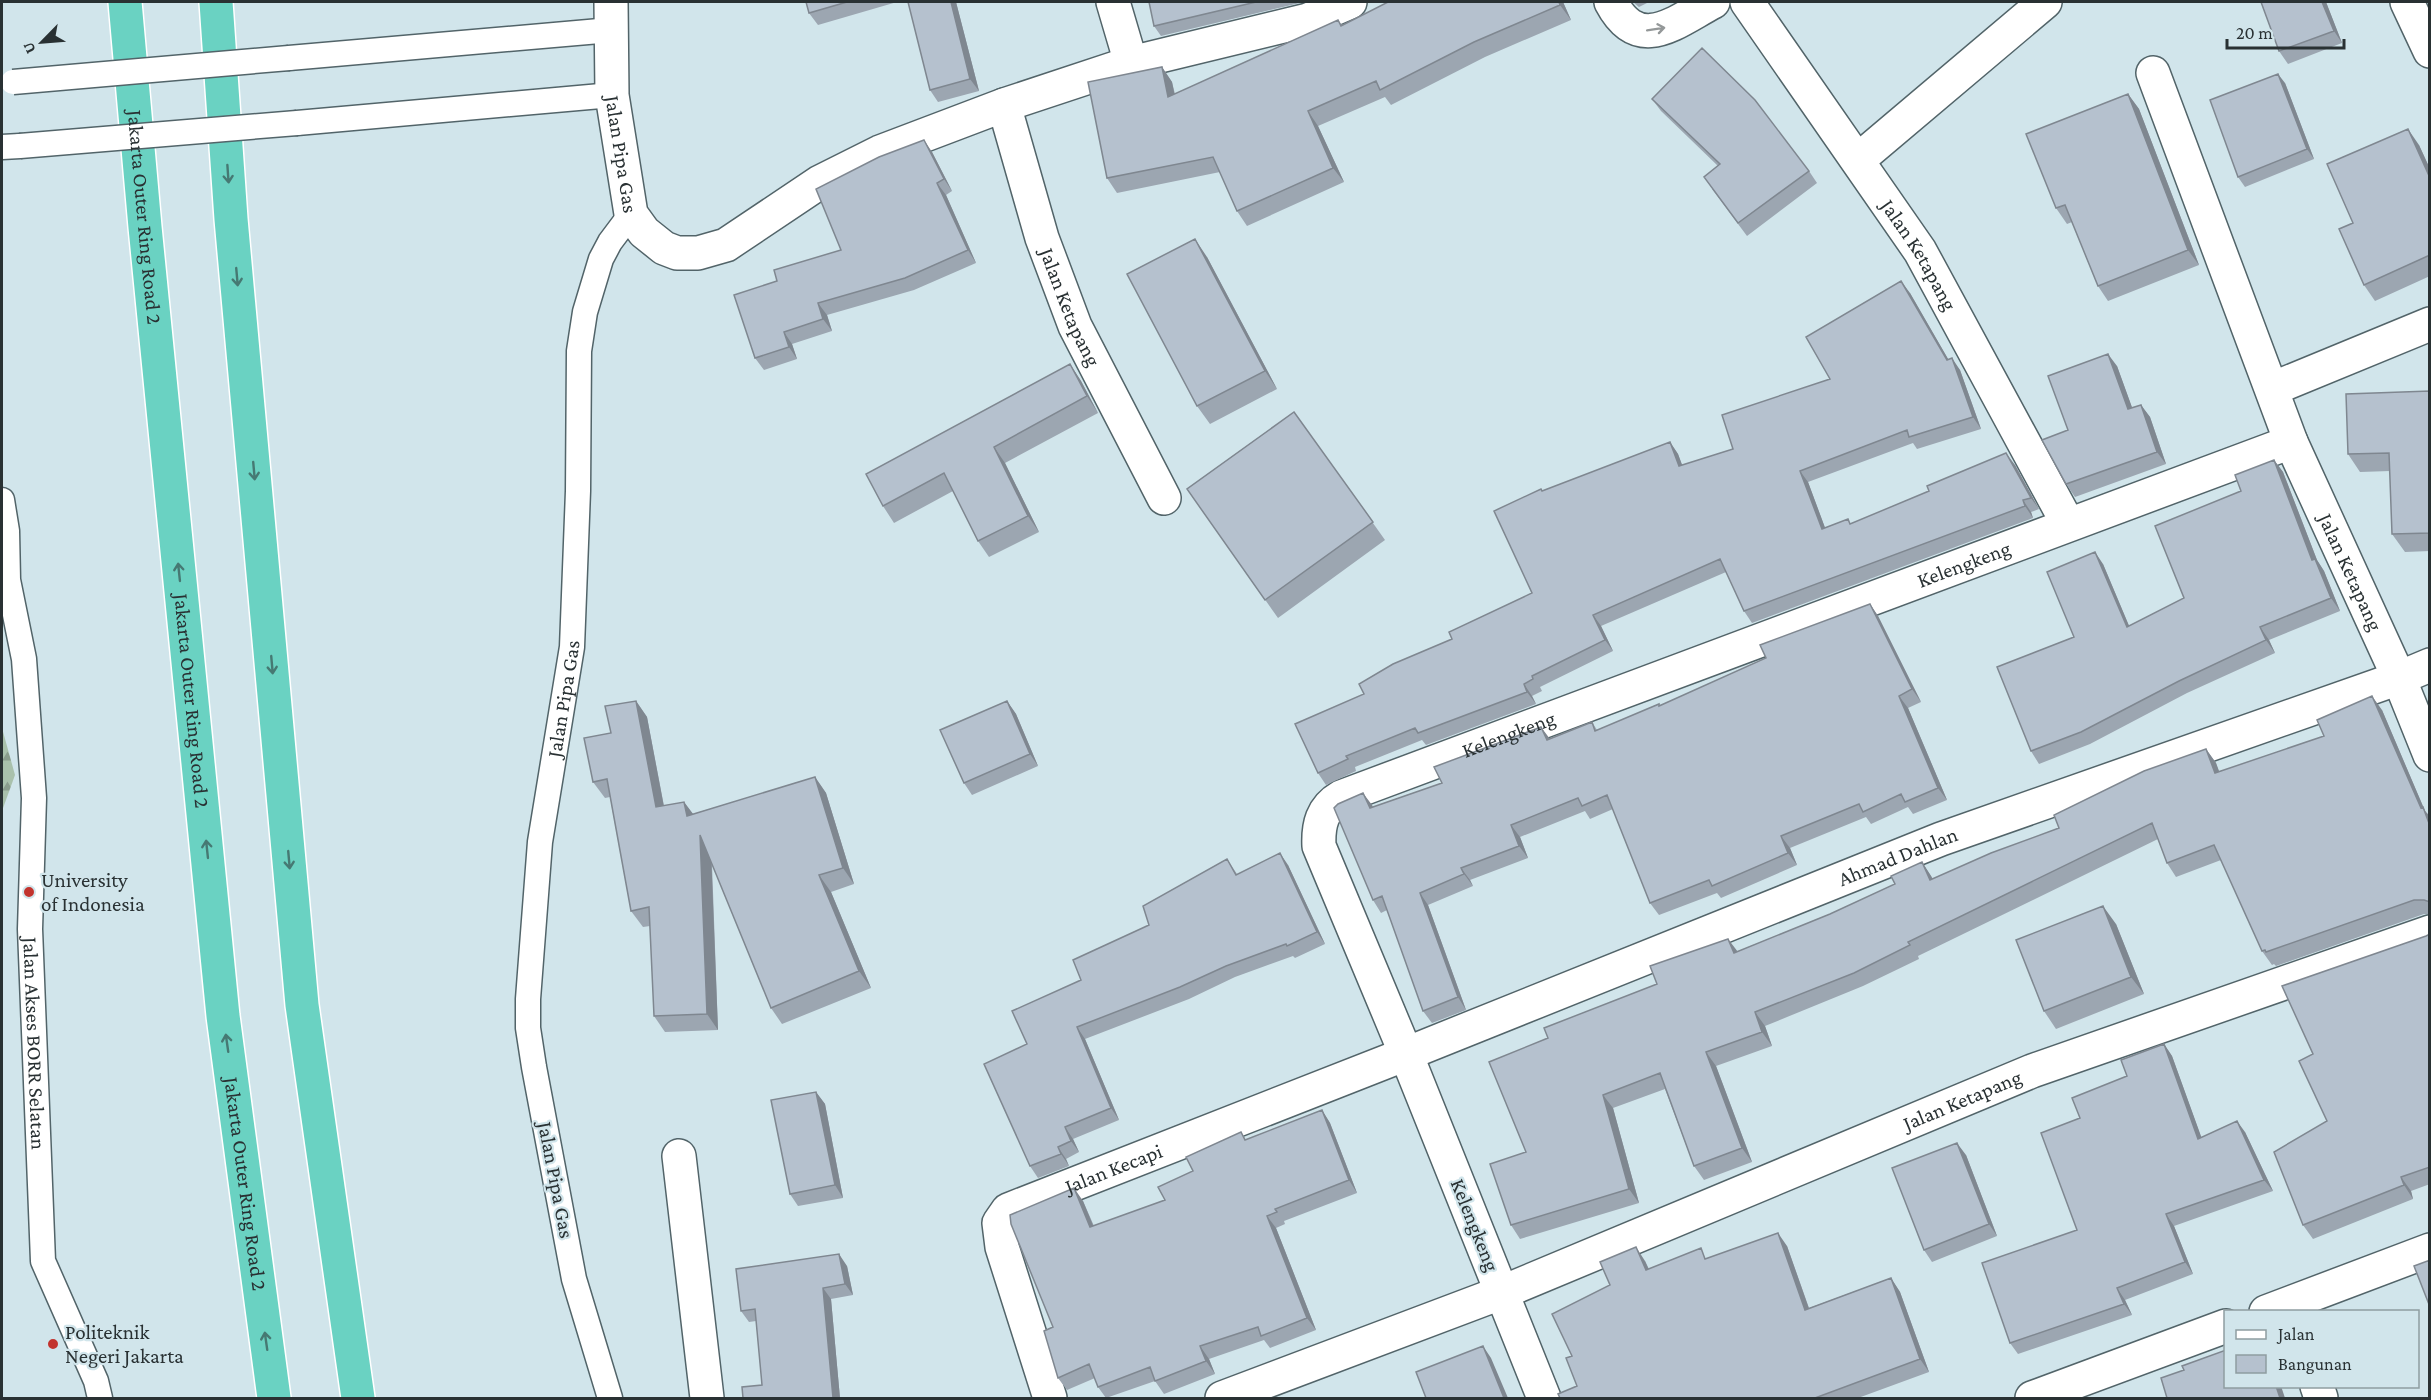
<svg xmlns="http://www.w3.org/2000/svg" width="2431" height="1400" viewBox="0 0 2431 1400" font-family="'Crimson Pro',serif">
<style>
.forest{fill:url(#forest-firs)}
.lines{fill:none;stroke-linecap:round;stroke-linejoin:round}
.lane-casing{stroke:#526469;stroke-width:27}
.street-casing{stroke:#526469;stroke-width:36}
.highway-casing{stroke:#fff;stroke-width:36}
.lane{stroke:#fff;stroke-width:24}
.street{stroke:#fff;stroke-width:33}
.highway{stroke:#6ad2c2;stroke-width:33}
.lane-bridge-casing{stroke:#526469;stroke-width:27;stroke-linecap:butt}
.lane-bridge{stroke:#fff;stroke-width:24}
.wall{fill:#9ca6b1}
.shaded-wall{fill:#7f8790}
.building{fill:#b5c1ce;stroke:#7f8790;stroke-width:1.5}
.oneway{stroke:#949899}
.oneway2{stroke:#467973}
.poi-dot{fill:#c2342e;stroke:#d1e5eb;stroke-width:2}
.labels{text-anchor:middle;stroke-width:4.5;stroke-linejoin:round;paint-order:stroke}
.street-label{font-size:21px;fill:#293133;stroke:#d1e5eb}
.poi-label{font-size:21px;fill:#293133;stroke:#d1e5eb;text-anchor:start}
</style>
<defs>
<pattern id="forest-firs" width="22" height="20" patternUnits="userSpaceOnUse" patternTransform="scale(1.5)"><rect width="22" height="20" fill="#a9c1ac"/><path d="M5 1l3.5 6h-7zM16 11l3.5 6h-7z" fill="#8a9d8d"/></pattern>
</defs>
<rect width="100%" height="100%" fill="#d1e5eb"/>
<path class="forest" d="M2 728 15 775 2 811Z"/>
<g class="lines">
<defs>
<g id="lane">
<path d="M289 58 611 30"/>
<path d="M297 123 612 95"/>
<path d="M2 147 20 146"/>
<path id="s1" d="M2 500 7 531 8 580 24 659 34 798 30 929 43 1261 96 1381 100 1398"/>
<path id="s2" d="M610 1398 574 1279 534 1067 528 1028V999L540 842 572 647 578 491 579 351 585 312 601 259 610 242 631 214"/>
</g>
<g id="street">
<path id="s3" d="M611 2 612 95 631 214 644 232 664 248 677 253H698L726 245 820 182 880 152 1004 105 1131 63 1308 20 1350 2"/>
<path d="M1113 2 1131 63"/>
<path d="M1611 2C1639 55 1675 22 1713 2"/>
<path id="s4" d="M1747 2 1920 251 2068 524"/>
<path d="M2407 2 2430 51"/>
<path id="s5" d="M2153 73 2291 442 2399 678 2430 755"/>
<path id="s6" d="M1004 105 1042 238 1075 326 1164 498"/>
<path d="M1858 160 2045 2"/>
<path d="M2272 389 2430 324"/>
<path d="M679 1156 707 1398"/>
<path d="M2266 1312 2430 1250"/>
<path d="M2317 1386 2321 1398"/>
<path id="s7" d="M1050 1398 1002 1247 999 1223 1008 1210 1406 1054 1941 839 2399 678 2430 665"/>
<path id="s8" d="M1222 1398 1503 1292 2032 1071 2430 932"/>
<path id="s9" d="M1544 1398 1406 1054 1319 846C1318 825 1322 808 1341 797L2291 442"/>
<path d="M2032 1398 2226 1326"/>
</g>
<g id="highway">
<path id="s10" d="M125 2 145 227 223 1016 274 1398"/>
<path d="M216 2 231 219 302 1005 358 1398"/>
</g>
</defs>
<use href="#lane" class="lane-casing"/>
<use href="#street" class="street-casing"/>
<use href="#highway" class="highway-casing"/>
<use href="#lane" class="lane"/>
<use href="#street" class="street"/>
<use href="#highway" class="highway"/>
<defs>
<path id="lane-bridge" d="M13 82 289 58
M20 146 297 123"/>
</defs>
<use href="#lane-bridge" class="lane-bridge-casing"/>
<use href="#lane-bridge" class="lane-bridge"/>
</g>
<path class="wall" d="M806 2H897L818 25 809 13Z
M956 2 979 91 938 102 930 90Z
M1149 2H1304L1161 36 1154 26Z
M1563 2 1571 20 1485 57 1391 105 1385 97 1318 126 1344 182 1247 226 1237 211 1220 172 1117 193 1107 178 1162 67 1172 82 1175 94 1338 20 1342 25Z
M1633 2H1649L1639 7Z
M2261 2H2326L2342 43 2288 64 2279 51Z
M2285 83 2314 159 2245 187 2238 177Z
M2128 94 2139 109 2199 265 2108 301 2098 286 2072 222 2067 224 2056 208Z
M1652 99 1809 171 1817 183 1747 236 1712 189 1718 166 1661 111Z
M2419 145 2430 169V276L2375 301 2364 285 2353 223Z
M932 152 952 191 946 195 976 263 914 290 827 315 832 331 792 344 797 359 764 370 755 358 841 250Z
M1207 257 1277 389 1210 424 1197 406Z
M1910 293 1948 359 1960 370 1981 429 1917 449 1913 443 1808 482 1825 528 1852 524 2015 465 2039 509 2031 512 2033 518 1752 623 1744 611 1726 572 1601 626 1613 651 1540 687 1542 691 1532 696 1536 704 1426 745 1422 740 1355 767 1356 771 1326 785 1318 773 1364 694 1452 639 1532 593 1543 491 1670 442 1678 454 1682 465 1733 449 1830 379Z
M1070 364 1081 381 1098 413 1005 463 1039 532 989 557 978 541 953 491 894 523 883 506Z
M2117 366 2132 408 2141 405 2150 417 2166 464 2075 497 2066 484 2068 430Z
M2430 391V551L2405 552 2392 534 2390 471 2360 472 2348 454Z
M1294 412 1385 540 1278 618 1187 489Z
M2274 460 2283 472 2317 560 2324 571 2340 611 2269 640 2275 653 2187 693 2090 744 2039 764 2031 751 2103 564 2129 626 2184 598 2241 491Z
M1870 604 1878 616 1921 702 1908 708 1947 800 1913 814 1908 807 1871 824 1866 817 1790 848 1797 865 1721 898 1717 893 1659 915 1650 903 1613 809 1590 819 1585 811 1520 837 1528 858 1470 880 1473 886 1428 905 1466 1010 1432 1023 1423 1011 1387 910 1381 913 1373 900V807L1442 783 1592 722 1597 730 1660 706 1766 658Z
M636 701 647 717 664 806 684 802 693 814 815 777 826 793 854 884 831 892 871 988 782 1024 771 1008 712 864 718 1030 665 1032 654 1016 650 926 643 927 631 911 610 797 605 798 593 782 611 733Z
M1007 701 1016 714 1038 766 972 795 964 783Z
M2382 710 2425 811 2430 816V914H2424L2276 966 2274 964 2272 965 2262 951 2221 860 2176 877 2167 863 2158 839 1918 956 1919 959 1863 986 1765 1026 1772 1046 1716 1066 1752 1162 1704 1180 1694 1166 1665 1089 1613 1108 1639 1203 1520 1239 1511 1225 1526 1152 1548 1038 1657 984 1830 914 1895 884 1922 862 1933 879 2059 828 2206 749 2216 763 2219 772 2324 736Z
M1227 859 1237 874 1288 865 1325 944 1295 958 1293 956 1235 977 1189 999 1085 1039 1119 1120 1073 1139 1079 1152 1066 1159 1069 1166 1038 1178 1030 1166 1027 1044 1081 980 1149 925Z
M2116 924 2144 994 2056 1029 2044 1011Z
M2430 934V1184L2411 1191 2413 1199 2313 1239 2303 1225 2327 1121 2313 1054 2426 936Z
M2164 1044 2172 1056 2201 1137 2245 1132 2273 1191 2174 1226 2193 1274 2125 1300 2132 1315 2018 1354 2010 1343 2077 1230 2127 1076Z
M816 1092 825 1104 843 1198 798 1206 790 1194Z
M1322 1110 1330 1123 1357 1193 1284 1221 1285 1224 1276 1228 1316 1330 1270 1348 1264 1340 1209 1359 1215 1374 1164 1394 1155 1381 1106 1398 1098 1387 1095 1378 1067 1390 1058 1378 1053 1327 1083 1201 1094 1226 1165 1200 1193 1171 1241 1132 1246 1140Z
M1966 1155 1997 1236 1932 1262 1924 1250Z
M1787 1246 1809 1308 1891 1278 1900 1292 1929 1372 1858 1398H1560L1577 1386 1572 1356 1610 1285 1645 1261 1649 1269 1708 1258Z
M847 1266 853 1295 831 1299 840 1398H743L762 1385 756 1321 749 1322 741 1311Z"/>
<path class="shaded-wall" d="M951 2H956L979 91 970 79Z
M1559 2H1563L1571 20 1560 5Z
M2322 2H2326L2342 43 2334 31Z
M1162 67 1172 82 1178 112 1168 97Z
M2278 74 2285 83 2314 159 2307 149Z
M2128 94 2139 109 2199 265 2188 250Z
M1308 111 1318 126 1344 182 1333 168Z
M2408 129 2419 145 2430 169V178Z
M924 140 932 152 952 191 944 179Z
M937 183 946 195 976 263 968 250Z
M1195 239 1207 257 1277 389 1265 371Z
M1901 281 1910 293 1955 371 1947 360Z
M818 303 827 315 832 331 823 319Z
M784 332 792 344 797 359 789 347Z
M2108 354 2117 366 2137 421 2128 409Z
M1952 358 1960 370 1981 429 1973 417Z
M1070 364 1081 381 1098 413 1087 396Z
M2141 405 2150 417 2166 464 2157 452Z
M1670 442 1678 454 1687 478 1679 466Z
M994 447 1005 463 1039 532 1028 516Z
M2006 453 2015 465 2039 509 2031 498Z
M2274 460 2283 472 2317 560 2324 571 2340 611 2331 598 2312 560Z
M1800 471 1808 482 1830 541 1822 529Z
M2023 500 2031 512 2033 518 2025 506Z
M2095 552 2103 564 2135 640 2127 627Z
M1870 604 1878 616 1921 702 1912 689Z
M1593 615 1601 626 1613 651 1605 640Z
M2260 627 2269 640 2275 653 2266 640Z
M1524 684 1532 696 1536 704 1527 692Z
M1899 696 1908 708 1947 800 1938 788Z
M2372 696 2382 710 2425 811 2430 817V826L2421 808Z
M636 701 647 717 667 823 656 807Z
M1007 701 1016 714 1038 766 1030 754Z
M1541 727 1550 739 1547 740Z
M2206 749 2216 763 2225 787 2215 773Z
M815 777 826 793 854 884 843 868Z
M1363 793 1372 805 1379 820 1370 808Z
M684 802 696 818 687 816Z
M1511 825 1520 837 1528 858 1519 846Z
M700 835 711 852 718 1030 707 1014Z
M1781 836 1790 848 1797 865 1788 853Z
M1280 853 1288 865 1325 944 1317 932Z
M1922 862 1931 876 1940 894 1930 880Z
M1461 868 1470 880 1473 886 1464 874Z
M819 875 831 892 871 988 859 971Z
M1420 893 1428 905 1466 1010 1458 997Z
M2103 906 2116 924 2144 994 2131 977Z
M1728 939 1738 952 1734 953Z
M1755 1012 1765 1026 1772 1046 1762 1032Z
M1077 1027 1085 1039 1119 1120 1111 1108Z
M2164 1044 2172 1056 2206 1150 2198 1139Z
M1706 1052 1716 1066 1752 1162 1742 1148Z
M816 1092 825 1104 843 1198 835 1185Z
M1603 1095 1613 1108 1639 1203 1629 1189Z
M1322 1110 1330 1123 1357 1193 1349 1180Z
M2237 1121 2245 1132 2273 1191 2264 1180Z
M1065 1127 1073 1139 1079 1152 1071 1141Z
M1957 1143 1966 1155 1997 1236 1989 1224Z
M1058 1147 1066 1159 1069 1166 1061 1154Z
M2401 1177 2411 1191 2413 1199 2404 1185Z
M1074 1188 1083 1201 1099 1240 1090 1227Z
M2166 1214 2174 1226 2193 1274 2185 1262Z
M1267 1216 1276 1228 1316 1330 1307 1318Z
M1778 1233 1787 1246 1814 1323 1805 1310Z
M1636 1247 1645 1261 1655 1284 1646 1270Z
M839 1254 847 1266 853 1295 845 1284Z
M1891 1278 1900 1292 1929 1372 1920 1359Z
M823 1288 831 1299 840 1398H833Z
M2117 1288 2125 1300 2132 1315 2124 1304Z
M1200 1346 1209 1359 1215 1374 1206 1361Z
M1483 1346 1491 1358 1508 1398H1504Z
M2276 1386H2281L2285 1398H2280Z"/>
<path class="building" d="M806 2H847L809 13Z
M908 2H951L970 79 930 90Z
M1149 2H1256L1154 26Z
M1388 2H1559L1560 5 1474 42 1380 90 1376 81 1308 111 1333 168 1237 211 1213 157 1107 178 1088 82 1162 67 1168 97 1338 20 1341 26Z
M2261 2H2322L2334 31 2279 51Z
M1702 48 1755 100 1809 171 1738 223 1704 177 1720 164 1652 99Z
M2278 74 2307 149 2238 177 2210 100Z
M2128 94 2188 250 2098 286 2065 205 2056 208 2026 134Z
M2408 129 2430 178V255L2364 285 2339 229 2353 223 2327 164Z
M924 140 944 179 937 183 968 250 905 278 818 303 823 319 784 332 789 347 755 358 734 295 777 281 774 270 841 250 816 189 879 157Z
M1195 239 1265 371 1197 406 1127 274Z
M1901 281 1947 360 1952 358 1973 417 1909 437 1907 430 1800 471 1822 529 1848 519 1850 524 1929 491 1927 486 2006 453 2031 498 2023 500 2025 506 1744 611 1720 559 1593 615 1605 640 1532 676 1533 679 1524 684 1527 692 1418 733 1415 728 1346 756 1348 759 1318 773 1295 724 1364 694 1359 684 1393 664 1452 639 1449 632 1532 593 1494 511 1541 489 1542 491 1670 442 1679 466 1733 449 1722 415 1830 379 1806 337Z
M2108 354 2128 409 2141 405 2157 452 2066 484 2042 440 2068 430 2048 376Z
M1070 364 1087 396 994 447 1028 516 978 541 944 473 883 506 866 474Z
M2430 391V533L2392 534 2389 453 2348 454 2346 394Z
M1294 412 1373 522 1265 600 1187 489Z
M2274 460 2312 560 2315 559 2331 598 2260 627 2266 640 2179 681 2081 732 2031 751 1997 667 2074 637 2047 572 2095 552 2127 627 2184 598 2155 526 2241 491 2235 475Z
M1870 604 1912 689 1899 696 1938 788 1905 802 1901 794 1863 812 1859 804 1781 836 1788 853 1712 886 1709 880 1650 903 1607 795 1582 806 1578 798 1511 825 1519 846 1461 868 1464 874 1420 893 1458 997 1423 1011 1382 896 1373 900 1334 808 1338 804 1363 793 1370 808 1442 783 1434 767 1541 727 1547 740 1592 722 1595 731 1659 704V706L1766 658 1760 645Z
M2372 696 2421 808 2423 807 2430 826V902L2424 900H2414L2266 952 2265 950 2262 951 2214 845 2167 863 2152 823 1908 942 1910 945 1854 973 1755 1012 1762 1032 1706 1052 1742 1148 1694 1166 1660 1073 1603 1095 1629 1189 1511 1225 1490 1164 1526 1152 1489 1062 1548 1038 1544 1028 1657 984 1650 966 1728 939 1734 953 1830 914 1895 884 1891 876 1922 862 1930 880 1991 853 2059 828 2054 815 2144 771 2206 749 2215 773 2324 736 2317 720Z
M636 701 656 807 684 802 687 816 815 777 843 868 819 875 859 971 771 1008 700 835 707 1014 654 1016 649 907 631 911 607 779 593 782 584 738 611 733 605 706Z
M1007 701 1030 754 964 783 940 730Z
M1280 853 1317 932 1287 946 1286 944 1226 966 1180 987 1077 1027 1111 1108 1065 1127 1071 1141 1058 1147 1061 1154 1030 1166 984 1064 1027 1044 1012 1011 1081 980 1073 960 1149 925 1143 906 1227 859 1236 875Z
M2103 906 2131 977 2044 1011 2016 940Z
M2430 934V1167L2401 1177 2404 1185 2303 1225 2274 1152 2327 1121 2299 1061 2313 1054 2282 986 2426 936Z
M2164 1044 2198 1139 2237 1121 2264 1180 2166 1214 2185 1262 2117 1288 2124 1304 2010 1343 1982 1263 2077 1230 2041 1133 2080 1118 2072 1098 2127 1076 2121 1060Z
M816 1092 835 1185 790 1194 771 1100Z
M1322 1110 1349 1180 1275 1209 1277 1212 1267 1216 1307 1318 1261 1336 1258 1327 1200 1346 1206 1361 1155 1381 1150 1367 1098 1387 1089 1364 1058 1378 1044 1331 1053 1327 1011 1224 1010 1215 1074 1188 1090 1227 1165 1200 1158 1187 1193 1171 1186 1157 1241 1132 1245 1140Z
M1957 1143 1989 1224 1924 1250 1892 1168Z
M1778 1233 1805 1310 1891 1278 1920 1359 1815 1398H1560L1558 1394 1577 1386 1566 1358 1572 1356 1552 1314 1610 1285 1600 1262 1636 1247 1646 1270 1701 1248 1705 1259Z
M839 1254 845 1284 823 1288 833 1398H743L742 1387 762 1385 755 1309 741 1311 736 1269Z
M2430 1260V1307L2414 1266Z
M1483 1346 1504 1398H1426L1416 1372Z
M2226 1350V1386H2276L2280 1398H2167L2161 1378 2184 1370 2182 1366Z"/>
<defs><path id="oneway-shaft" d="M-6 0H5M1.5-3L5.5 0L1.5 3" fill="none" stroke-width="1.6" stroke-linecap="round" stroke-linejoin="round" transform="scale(1.5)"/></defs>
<use class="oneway" href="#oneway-shaft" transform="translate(1656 29) rotate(-9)"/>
<g class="oneway2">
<use href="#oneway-shaft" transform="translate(228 174) rotate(86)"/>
<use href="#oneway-shaft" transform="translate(237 277) rotate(85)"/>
<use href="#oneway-shaft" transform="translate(254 471) rotate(85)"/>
<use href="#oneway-shaft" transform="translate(179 572) rotate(-96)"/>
<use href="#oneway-shaft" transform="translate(272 665) rotate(85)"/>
<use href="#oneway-shaft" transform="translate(207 849) rotate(-96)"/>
<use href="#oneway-shaft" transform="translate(289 860) rotate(85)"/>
<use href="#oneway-shaft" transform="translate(227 1043) rotate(-98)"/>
<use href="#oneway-shaft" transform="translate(266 1341) rotate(-98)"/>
</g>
<g class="poi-dot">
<circle cx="29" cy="892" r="6"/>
<circle cx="53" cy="1344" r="6"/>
</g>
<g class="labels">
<g class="street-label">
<text dy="7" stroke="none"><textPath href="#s3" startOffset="153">Jalan Pipa Gas</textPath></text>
<text dy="7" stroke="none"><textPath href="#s10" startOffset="216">Jakarta Outer Ring Road 2</textPath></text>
<text dy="7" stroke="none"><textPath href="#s4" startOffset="306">Jalan Ketapang</textPath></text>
<text dy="7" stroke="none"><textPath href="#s6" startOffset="213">Jalan Ketapang</textPath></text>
<text dy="7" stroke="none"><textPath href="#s9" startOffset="1318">Kelengkeng</textPath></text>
<text dy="7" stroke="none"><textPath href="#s5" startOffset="537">Jalan Ketapang</textPath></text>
<text dy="7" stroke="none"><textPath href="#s2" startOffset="711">Jalan Pipa Gas</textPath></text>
<text dy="7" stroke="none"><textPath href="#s10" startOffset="702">Jakarta Outer Ring Road 2</textPath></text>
<text dy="7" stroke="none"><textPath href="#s9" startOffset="832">Kelengkeng</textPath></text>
<text dy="7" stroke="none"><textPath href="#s7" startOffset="1156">Ahmad Dahlan</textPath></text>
<text dy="7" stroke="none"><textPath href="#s1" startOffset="546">Jalan Akses BORR Selatan</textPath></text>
<text dy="7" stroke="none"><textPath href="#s8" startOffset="798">Jalan Ketapang</textPath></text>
<text dy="7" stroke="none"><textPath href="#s7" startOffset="312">Jalan Kecapi</textPath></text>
<text transform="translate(556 1180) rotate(79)" y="7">Jalan Pipa Gas</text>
<text dy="7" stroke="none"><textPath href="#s10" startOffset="1188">Jakarta Outer Ring Road 2</textPath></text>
<text transform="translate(1475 1225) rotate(68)" y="7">Kelengkeng</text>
</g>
<g class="poi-label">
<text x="41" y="887">University<tspan x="41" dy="24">of Indonesia</tspan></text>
<text x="65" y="1339">Politeknik<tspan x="65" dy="24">Negeri Jakarta</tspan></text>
</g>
</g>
<rect width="2431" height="1400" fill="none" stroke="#293133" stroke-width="6"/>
<rect x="2224" y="1310" width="195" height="78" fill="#d1e5eb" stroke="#8e9da1" stroke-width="1.5"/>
<rect x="2236" y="1330" width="30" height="9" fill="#ffffff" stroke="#8e9da1" stroke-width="1.5"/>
<text x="2278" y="1340" font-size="18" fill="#293133">Jalan</text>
<rect x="2236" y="1355" width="30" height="18" fill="#b5c1ce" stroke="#8e9da1" stroke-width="1.5"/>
<text x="2278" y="1370" font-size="18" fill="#293133">Bangunan</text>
<g transform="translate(42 42) rotate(245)" stroke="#d1e5eb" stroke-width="4.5" paint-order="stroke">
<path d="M0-4.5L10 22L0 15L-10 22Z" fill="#293133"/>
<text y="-9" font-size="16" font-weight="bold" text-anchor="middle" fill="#293133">U</text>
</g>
<path d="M2227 39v9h117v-9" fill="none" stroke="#293133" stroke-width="3"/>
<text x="2236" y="39" font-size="18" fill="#293133" stroke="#d1e5eb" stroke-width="4.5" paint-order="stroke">20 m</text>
</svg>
